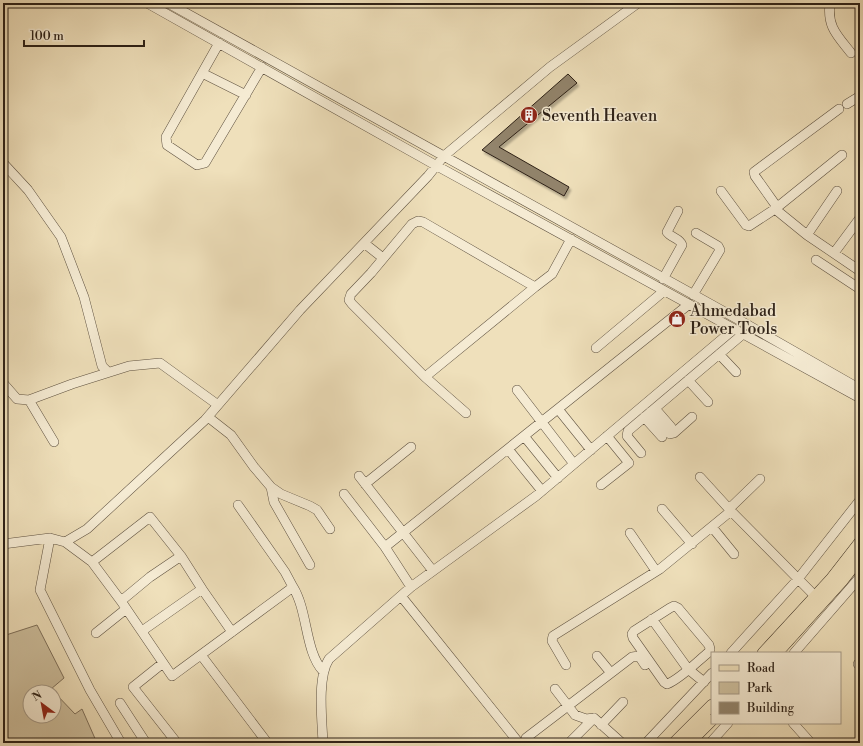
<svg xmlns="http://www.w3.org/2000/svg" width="863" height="746" viewBox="0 0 863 746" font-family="'Libre Bodoni',serif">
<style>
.green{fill:#cec09f;stroke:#7e705b}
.building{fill:#92846c;stroke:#2d2117;filter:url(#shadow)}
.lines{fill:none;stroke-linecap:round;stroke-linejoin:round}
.minor-casing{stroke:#5e5140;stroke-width:10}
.major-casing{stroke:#2d2117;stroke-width:12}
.minor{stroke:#f5ebd3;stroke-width:9}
.major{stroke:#efe0bb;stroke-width:11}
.labels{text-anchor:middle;stroke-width:3;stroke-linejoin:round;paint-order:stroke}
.poi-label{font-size:16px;fill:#2d2117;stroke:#f5ebd3;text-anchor:start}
</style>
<defs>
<filter id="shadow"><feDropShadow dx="2" dy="3" stdDeviation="1" flood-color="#0004"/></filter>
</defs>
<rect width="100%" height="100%" fill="#efe0bb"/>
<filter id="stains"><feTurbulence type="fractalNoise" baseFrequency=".005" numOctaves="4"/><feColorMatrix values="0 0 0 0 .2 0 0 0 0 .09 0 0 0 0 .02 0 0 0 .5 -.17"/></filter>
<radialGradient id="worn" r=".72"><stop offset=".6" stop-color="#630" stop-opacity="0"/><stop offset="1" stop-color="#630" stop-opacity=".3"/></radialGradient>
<path class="green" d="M37 625 64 678 51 689 54 692H30V716H54V692L75 714 82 709 97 743H3V636Z"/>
<path class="building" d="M568 74 577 83 499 147 569 187 564 196 482 150Z"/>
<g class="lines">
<defs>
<path id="minor" d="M147 3 437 166 860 398
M168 3 741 321 860 389
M830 3C827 27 837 35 851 53
M219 43 166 137 167 145 197 165 205 163 262 67
M202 73 246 95
M847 104 860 96
M3 163 28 190 61 237 84 297 102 366 108 372
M721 191 746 225 749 226 775 209 842 155
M777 207 755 176 754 172 839 109
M775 209 807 235 860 271
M807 235 837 191
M364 243 383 258
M834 253 860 218
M816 260 860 289
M663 279 682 245C680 238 671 238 667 232L678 211
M535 287 423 222 418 221 412 224 371 273 351 294 349 300 352 304 425 377 535 287 552 274 571 239
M693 295 720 250 718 246 696 233
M596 348 664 291
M719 354 736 372
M425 377 466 413
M688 380 708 402
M3 383 17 399 29 400 72 384 129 366 160 363 218 405
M517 390 574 464
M29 400 54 442
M558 409 591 450
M650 412 670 434 674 433 692 417
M658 412 671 427
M208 417 231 435 254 467 271 487 281 494 310 506 317 510 330 529
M644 417 662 437
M524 436 558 478
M508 449 542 491
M641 453 627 436 628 431 743 334
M359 476 433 571
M700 477 731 511
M365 484 411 447
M601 485 629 463 607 436
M271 487 274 502 310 565
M344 494 385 547 411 587
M238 505 285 572 293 587
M662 509 692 544
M729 509 760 479
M712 527 734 554
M630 533 656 571
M50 538 40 590 90 690 121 743
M65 542 92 562 121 601 172 676 293 587C308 611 305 652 323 671
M3 544 50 538 65 542 87 529 205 420 300 310 428 176 444 156 550 67 638 3
M385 547 688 305
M92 562 150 517 181 556
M202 589 232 632
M401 596 519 743
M121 601 150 577 181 556 202 589 142 631
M674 606 678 608 709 645 710 649 709 652C699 660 679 680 667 684L664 682 633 638 632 634 634 631 670 608Z
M652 619 688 669 704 682
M96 633 126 609
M731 653 798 579 860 500
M794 653 860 577
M201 655 266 741
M597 656 611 673
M163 663 133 687 177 743
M858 664 860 662
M566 665 552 641 553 636 660 569 731 511 815 596
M555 689 575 715 586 719 594 718
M120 703 146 743
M793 723 811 743
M601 725 623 702
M526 738 632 657 639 656 645 665
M323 743C322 720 317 677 329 659L411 587 536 496 734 329
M569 743 594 718 622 743
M646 743 712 673
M710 743 728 723"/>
<path id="major" d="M763 653 832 578 860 542
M777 653 842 581 860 558
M674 743 712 705
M689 743 712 720"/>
</defs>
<use href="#minor" class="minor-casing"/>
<use href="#major" class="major-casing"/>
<use href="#minor" class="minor"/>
<use href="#major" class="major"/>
</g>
<defs>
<symbol id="building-disc" viewBox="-11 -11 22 22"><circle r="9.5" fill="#8f2418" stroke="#f5ebd3"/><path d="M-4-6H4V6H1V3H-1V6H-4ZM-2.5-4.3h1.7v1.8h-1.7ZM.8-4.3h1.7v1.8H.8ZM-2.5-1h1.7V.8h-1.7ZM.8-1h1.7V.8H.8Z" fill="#fff"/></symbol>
<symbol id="shop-disc" viewBox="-11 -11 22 22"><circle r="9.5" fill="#8f2418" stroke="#f5ebd3"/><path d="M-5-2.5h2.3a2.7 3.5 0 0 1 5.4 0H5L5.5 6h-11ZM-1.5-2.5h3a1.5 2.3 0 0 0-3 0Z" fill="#fff"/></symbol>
</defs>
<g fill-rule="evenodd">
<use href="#building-disc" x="519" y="105" width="20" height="20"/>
<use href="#shop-disc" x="667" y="309" width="20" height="20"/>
</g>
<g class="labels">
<g class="poi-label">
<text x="542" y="121">Seventh Heaven</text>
<text x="690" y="316">Ahmedabad<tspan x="690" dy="18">Power Tools</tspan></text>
</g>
</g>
<rect width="863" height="746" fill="none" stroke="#efe0bb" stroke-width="16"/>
<rect x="4" y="4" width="855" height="738" fill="none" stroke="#2d2117" stroke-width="2"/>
<rect x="8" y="8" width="847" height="730" fill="none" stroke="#2d2117"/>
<rect x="711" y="652" width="130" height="72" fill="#f5ebd3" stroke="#a59a88"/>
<rect x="719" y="665" width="20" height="6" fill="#efe0bb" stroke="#a59a88"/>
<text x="747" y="672" font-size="12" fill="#2d2117">Road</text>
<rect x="719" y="682" width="20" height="12" fill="#cec09f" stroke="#a59a88"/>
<text x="747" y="692" font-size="12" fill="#2d2117">Park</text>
<rect x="719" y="702" width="20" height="12" fill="#92846c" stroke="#a59a88"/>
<text x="747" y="712" font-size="12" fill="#2d2117">Building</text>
<g transform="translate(42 704) rotate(328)"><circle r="19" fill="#f5ebd3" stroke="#a59a88"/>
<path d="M0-3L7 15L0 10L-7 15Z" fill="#8f2418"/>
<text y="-6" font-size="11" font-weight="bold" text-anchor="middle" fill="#2d2117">N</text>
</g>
<path d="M24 40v6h120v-6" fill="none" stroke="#2d2117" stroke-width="2"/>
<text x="30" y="40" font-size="12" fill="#2d2117" stroke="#f5ebd3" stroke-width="3" paint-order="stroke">100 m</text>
<rect width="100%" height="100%" filter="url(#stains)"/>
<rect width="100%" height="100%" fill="url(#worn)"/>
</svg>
